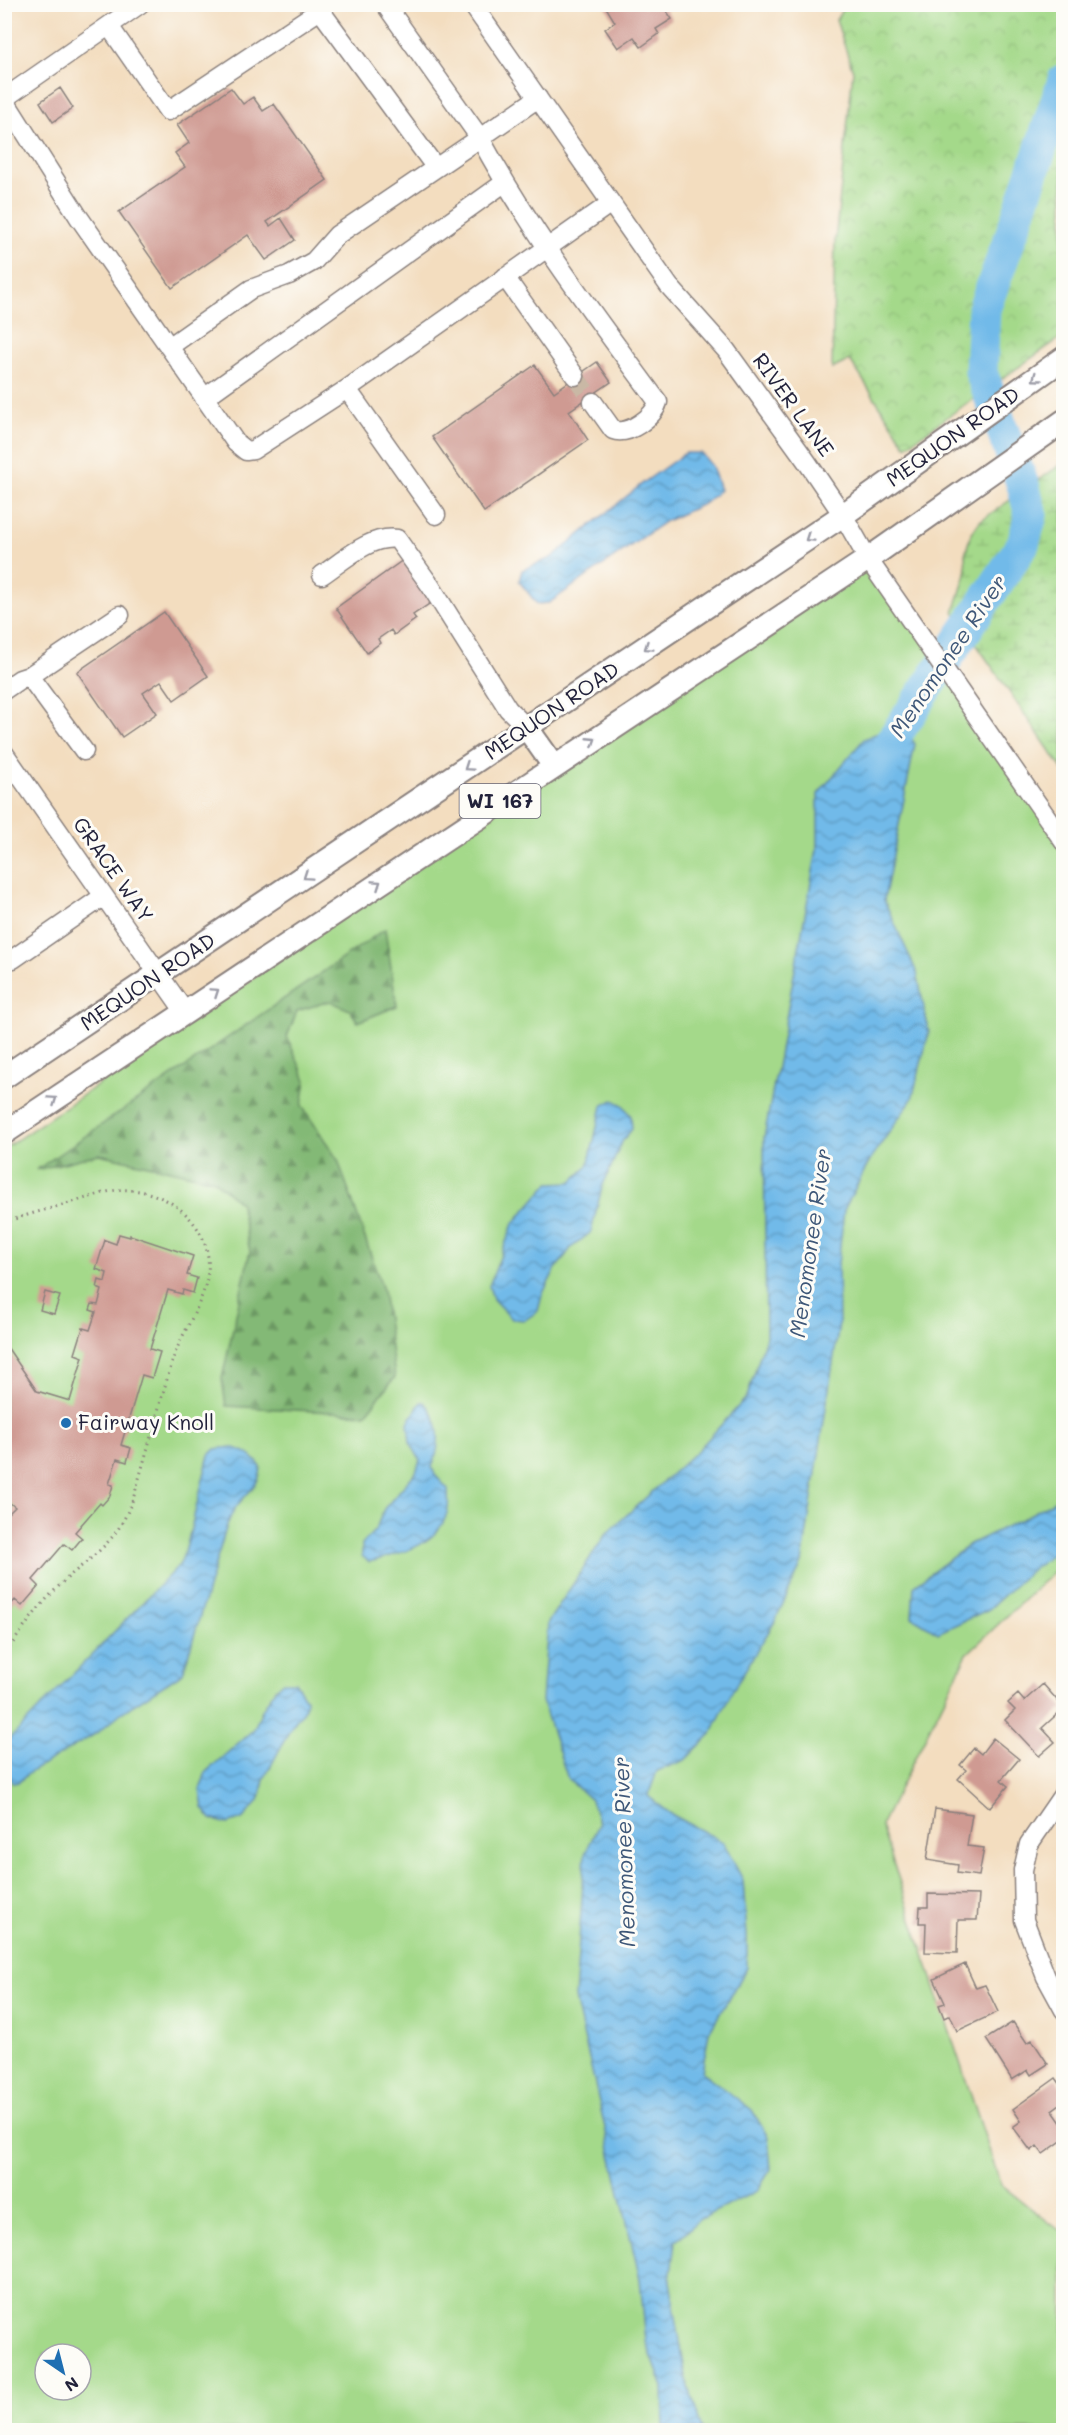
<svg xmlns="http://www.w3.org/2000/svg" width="1068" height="2435" viewBox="0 0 1068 2435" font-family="Mali,sans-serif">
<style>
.grass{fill:#a4d98a;stroke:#637e62;stroke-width:1.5;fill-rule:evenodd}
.forest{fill:url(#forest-firs);stroke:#526e58;stroke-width:1.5}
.wetland{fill:url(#wetland-marsh);stroke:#637e62;stroke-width:1.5}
.park{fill:url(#park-crowns);stroke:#637e62;stroke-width:1.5}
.water{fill:url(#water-waves);stroke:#4a6e92;stroke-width:1.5}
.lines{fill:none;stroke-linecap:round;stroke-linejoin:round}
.river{stroke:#71bae9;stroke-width:33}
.building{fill:#cf9a92}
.minor-tunnel{stroke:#c9b8a5;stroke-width:18;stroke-dasharray:18 9;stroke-linecap:butt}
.minor-casing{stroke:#8a807d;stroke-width:21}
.major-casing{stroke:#8a807d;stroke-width:26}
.path{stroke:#8a807d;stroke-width:3;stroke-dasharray:1.5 4.5;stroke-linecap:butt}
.minor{stroke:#fff;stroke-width:18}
.major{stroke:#fff;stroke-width:22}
.oneway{stroke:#9c9ca7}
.poi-dot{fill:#1f6fb2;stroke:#fdfcf7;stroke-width:2}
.labels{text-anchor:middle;stroke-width:6;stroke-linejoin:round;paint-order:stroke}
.shield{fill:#fdfcf7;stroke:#646373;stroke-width:1.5}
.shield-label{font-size:20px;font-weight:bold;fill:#22223b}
.street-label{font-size:21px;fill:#22223b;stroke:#fdfcf7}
.poi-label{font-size:21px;fill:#22223b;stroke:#fdfcf7;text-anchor:start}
.water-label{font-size:22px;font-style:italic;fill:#3e5778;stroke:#fdfcf7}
</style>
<defs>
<pattern id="forest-firs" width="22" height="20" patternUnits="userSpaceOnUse" patternTransform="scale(1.5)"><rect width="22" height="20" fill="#83b976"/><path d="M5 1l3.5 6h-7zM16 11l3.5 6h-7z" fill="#6b9662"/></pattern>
<pattern id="wetland-marsh" width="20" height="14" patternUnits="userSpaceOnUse" patternTransform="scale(1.5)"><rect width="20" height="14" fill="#a4d98a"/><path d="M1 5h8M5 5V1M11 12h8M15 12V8" fill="none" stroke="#8dba78"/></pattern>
<pattern id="park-crowns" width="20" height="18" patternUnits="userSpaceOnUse" patternTransform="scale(1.5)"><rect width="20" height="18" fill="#a4d98a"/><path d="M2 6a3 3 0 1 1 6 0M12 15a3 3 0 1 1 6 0" fill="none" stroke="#8dba78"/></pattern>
<pattern id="water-waves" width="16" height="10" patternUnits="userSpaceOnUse" patternTransform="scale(1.5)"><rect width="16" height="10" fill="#71bae9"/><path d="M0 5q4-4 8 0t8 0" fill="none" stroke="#5c97be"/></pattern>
</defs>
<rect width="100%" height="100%" fill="#fdfcf7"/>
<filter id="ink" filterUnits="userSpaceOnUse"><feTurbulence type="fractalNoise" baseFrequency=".0167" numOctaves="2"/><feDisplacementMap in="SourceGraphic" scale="12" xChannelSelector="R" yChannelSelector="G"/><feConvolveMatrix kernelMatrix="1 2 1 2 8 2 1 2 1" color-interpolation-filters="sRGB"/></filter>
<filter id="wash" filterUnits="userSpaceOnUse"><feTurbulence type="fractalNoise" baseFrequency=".008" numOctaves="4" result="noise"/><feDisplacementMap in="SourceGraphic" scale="24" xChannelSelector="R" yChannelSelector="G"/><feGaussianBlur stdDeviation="1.35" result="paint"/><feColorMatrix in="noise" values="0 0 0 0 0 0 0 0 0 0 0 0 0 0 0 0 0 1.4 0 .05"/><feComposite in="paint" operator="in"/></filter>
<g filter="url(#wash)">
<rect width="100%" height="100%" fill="#f3ddbf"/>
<path class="grass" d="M868 559 1063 842V1563L967 1654 881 1826 1001 2185 1063 2233V2430H5V1148L191 1022 554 766ZM45 2354H81V2390H45Z"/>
<path class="forest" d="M385 929 397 1006 358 1022 350 1010 330 1001 297 1011 287 1037 306 1080 302 1106 338 1160 383 1290 395 1377 366 1414 226 1406 222 1379 250 1251 240 1203 214 1180 99 1154 36 1170Z"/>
<path class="wetland" d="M1063 463V770L954 612 966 574 965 554 971 534 980 521Z"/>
<path class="park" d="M845 5H1063V336L906 446 850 360 832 369 835 242 853 71 836 20Z"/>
<path class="water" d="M685 453H701L712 466 720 490 705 503 666 521 549 603 537 604 519 581 522 570 551 558 643 483Z
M900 723 915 744 884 900 917 973 929 1032 912 1099 870 1160 844 1210 838 1264 839 1324 802 1563 774 1623 733 1690 711 1734 685 1760 657 1771 648 1796 671 1814 723 1842 743 1880 747 1936V1968L709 2032 702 2072 752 2110 768 2137 771 2169 757 2191 700 2219 675 2242 670 2281 686 2377 702 2430H664L663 2387 646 2341 640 2279 575 1998 585 1854 599 1824 591 1800 568 1779 542 1701 548 1622 606 1534 699 1449 747 1397 766 1337 764 1138 818 844V794L864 739Z
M613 1100 623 1105 631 1116 632 1129 623 1140 602 1187 591 1232 571 1248 555 1270 542 1295 538 1311 525 1320 512 1319 493 1299 489 1286 513 1224 549 1183 571 1182 588 1166 602 1106Z
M421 1402H424C442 1420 441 1445 432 1467L435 1475 448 1489C448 1495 449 1502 448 1508 442 1545 399 1554 369 1562L362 1556V1544L376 1529 384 1509 416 1472 420 1460 410 1442 408 1423Z
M232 1447C245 1451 253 1456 261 1467 260 1486 246 1493 236 1507 232 1512 230 1519 227 1525L183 1673 121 1713 97 1733 29 1773 19 1782 13 1783 5 1774V1744L180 1564 187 1545 209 1455 215 1449Z
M1063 1496V1546L1028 1573 989 1609 938 1633 912 1617 914 1586 970 1544 1022 1519Z
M283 1682H295L306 1699 305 1708 292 1726 264 1779 259 1801 242 1819 228 1824 211 1819 203 1808 200 1790 206 1772 254 1729 262 1710 275 1689Z"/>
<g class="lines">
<path class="river" d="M883 765 889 745 1023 544 1031 515 1024 488 981 372 984 309 1013 230 1064 80"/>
</g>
<g id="blocks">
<path class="building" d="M604 4H642L644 8 648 4H662L672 19 656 29 659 34 641 47 634 37 618 48 605 29 615 22Z
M60 88 73 108 53 122 40 102Z
M231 88 243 104 253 97 263 111 274 104 327 180 267 222 270 226 281 218 295 240 266 260 248 235 172 288 119 212 185 167 175 153 189 143 177 125Z
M597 362 611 382 569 411 588 440 484 512 432 437 535 365 554 392Z
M403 560 432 602 413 615 416 619 394 635 391 630 378 639 380 643 367 653 336 608Z
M164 612 208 676 174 700 161 681 143 693 157 713 122 737 77 672Z
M119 1234 130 1237V1235L193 1256 187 1275 197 1278 193 1293 183 1290 182 1294 168 1290 150 1349 160 1352 152 1378 142 1375 121 1445 131 1448 127 1462 117 1459 109 1484 113 1485 110 1496 102 1505 100 1503 75 1532 82 1538 72 1550 64 1544 33 1580 39 1586 22 1606 15 1600 4 1612V1518L15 1507 5 1499V1344L37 1391 70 1401 83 1357 75 1354 83 1328 90 1330 96 1312 90 1310 92 1304 98 1305 102 1290 97 1288 99 1280 105 1282 107 1273 96 1269 105 1240 116 1244Z
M45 1292 60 1296 54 1314 40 1310Z
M1043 1684 1064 1708 1042 1728 1055 1742 1039 1756 1005 1720 1015 1710 1008 1703 1018 1694 1024 1701Z
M993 1738 1019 1759 1001 1780 1008 1786 990 1808 958 1779 966 1770 960 1765 974 1748 981 1754Z
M935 1809 972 1814 967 1846 984 1848 979 1876 957 1873 958 1865 927 1860Z
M928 1894 979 1895 977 1920H958L957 1953 925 1952 926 1923H919L920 1907H928Z
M965 1964 976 1988 985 1985 998 2012 957 2031 950 2015 944 2018 939 2005 945 2003 934 1979Z
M1013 2022 1027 2043 1032 2040 1048 2064 1031 2075 1028 2070 1012 2080 986 2039Z
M1056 2078 1064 2089V2101L1052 2110 1064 2127V2139L1043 2154 1037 2146 1031 2151 1013 2127 1021 2121 1013 2109Z"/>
</g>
</g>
<g filter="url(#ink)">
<use href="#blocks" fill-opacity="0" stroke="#8a807d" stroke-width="1.5"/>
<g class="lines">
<path class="minor-tunnel" d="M575 376 593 402"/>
<defs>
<path id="minor" d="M140 4 9 95 6 100 7 104 78 216 236 443 246 451 253 450 347 389 436 515
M385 4 480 138 538 98
M472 4 669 286 726 350 807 462 843 515 868 559 1064 842
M109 26 168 111 320 10 436 168
M505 277 575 376
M169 347 251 289 289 275 314 261 337 235 480 138C531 232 595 316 658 402 654 417 628 436 613 430L593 402
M347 389 611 203
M204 398 504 183
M322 575C343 561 370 535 397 539L430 585 508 709 527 728
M29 676 120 615
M4 690 20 679 29 676 84 751
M4 753 185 1012
M4 960 13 959 104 896
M1064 1793 1029 1844 1023 1870 1024 1920 1046 1977 1064 2010"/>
<path id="major" d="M527 728 554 766
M4 1077 843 515 1064 358
M4 1133 868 559 1064 421"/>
</defs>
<use href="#minor" class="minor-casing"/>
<use href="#major" class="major-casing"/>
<path class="path" d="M4 1223C30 1213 57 1207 83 1199 94 1196 107 1191 118 1190 159 1187 202 1214 208 1257 212 1294 184 1326 173 1359 159 1405 147 1453 133 1499 128 1512 122 1525 113 1536 97 1556 74 1570 56 1589 36 1609 21 1632 4 1655"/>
<use href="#minor" class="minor"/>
<use href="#major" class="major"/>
</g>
<defs><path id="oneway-chevron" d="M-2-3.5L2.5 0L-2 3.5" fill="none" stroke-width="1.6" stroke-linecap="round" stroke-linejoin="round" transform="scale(1.5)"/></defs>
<g class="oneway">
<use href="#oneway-chevron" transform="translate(1036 378) rotate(144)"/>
<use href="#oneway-chevron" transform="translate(809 538) rotate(146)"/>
<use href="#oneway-chevron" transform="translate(648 647) rotate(146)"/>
<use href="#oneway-chevron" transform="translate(592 741) rotate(-33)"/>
<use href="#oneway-chevron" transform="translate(468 767) rotate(146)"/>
<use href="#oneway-chevron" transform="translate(307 876) rotate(146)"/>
<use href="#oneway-chevron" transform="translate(377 884) rotate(-34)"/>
<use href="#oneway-chevron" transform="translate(215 992) rotate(-34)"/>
<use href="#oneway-chevron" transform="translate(53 1100) rotate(-34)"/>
</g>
</g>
<circle class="poi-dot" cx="66" cy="1423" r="6"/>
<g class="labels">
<rect class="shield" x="459.5" y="784" width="81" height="34" rx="4.5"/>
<g class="shield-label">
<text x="500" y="808">WI 167</text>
</g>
<g class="street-label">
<text transform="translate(793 405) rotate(54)" y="7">RIVER LANE</text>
<text transform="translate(953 437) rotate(-35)" y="7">MEQUON ROAD</text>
<text transform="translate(552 711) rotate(-34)" y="7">MEQUON ROAD</text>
<text transform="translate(113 870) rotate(55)" y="7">GRACE WAY</text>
<text transform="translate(148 982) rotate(-34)" y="7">MEQUON ROAD</text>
</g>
<g class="poi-label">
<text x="78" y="1430">Fairway Knoll</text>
</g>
<g class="water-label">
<text transform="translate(948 656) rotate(-56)" y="8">Menomonee River</text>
<text transform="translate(810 1243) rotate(-82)" y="8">Menomonee River</text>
<text transform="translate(624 1852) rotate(-92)" y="8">Menomonee River</text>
</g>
</g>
<rect width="1068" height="2435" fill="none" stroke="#fdfcf7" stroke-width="24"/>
<g transform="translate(63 2372) rotate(145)"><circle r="28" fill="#fdfcf7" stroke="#a5a5ac" stroke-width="1.5"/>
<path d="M0-4.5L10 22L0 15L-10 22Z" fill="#1f6fb2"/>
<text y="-9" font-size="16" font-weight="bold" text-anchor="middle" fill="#22223b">N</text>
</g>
</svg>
